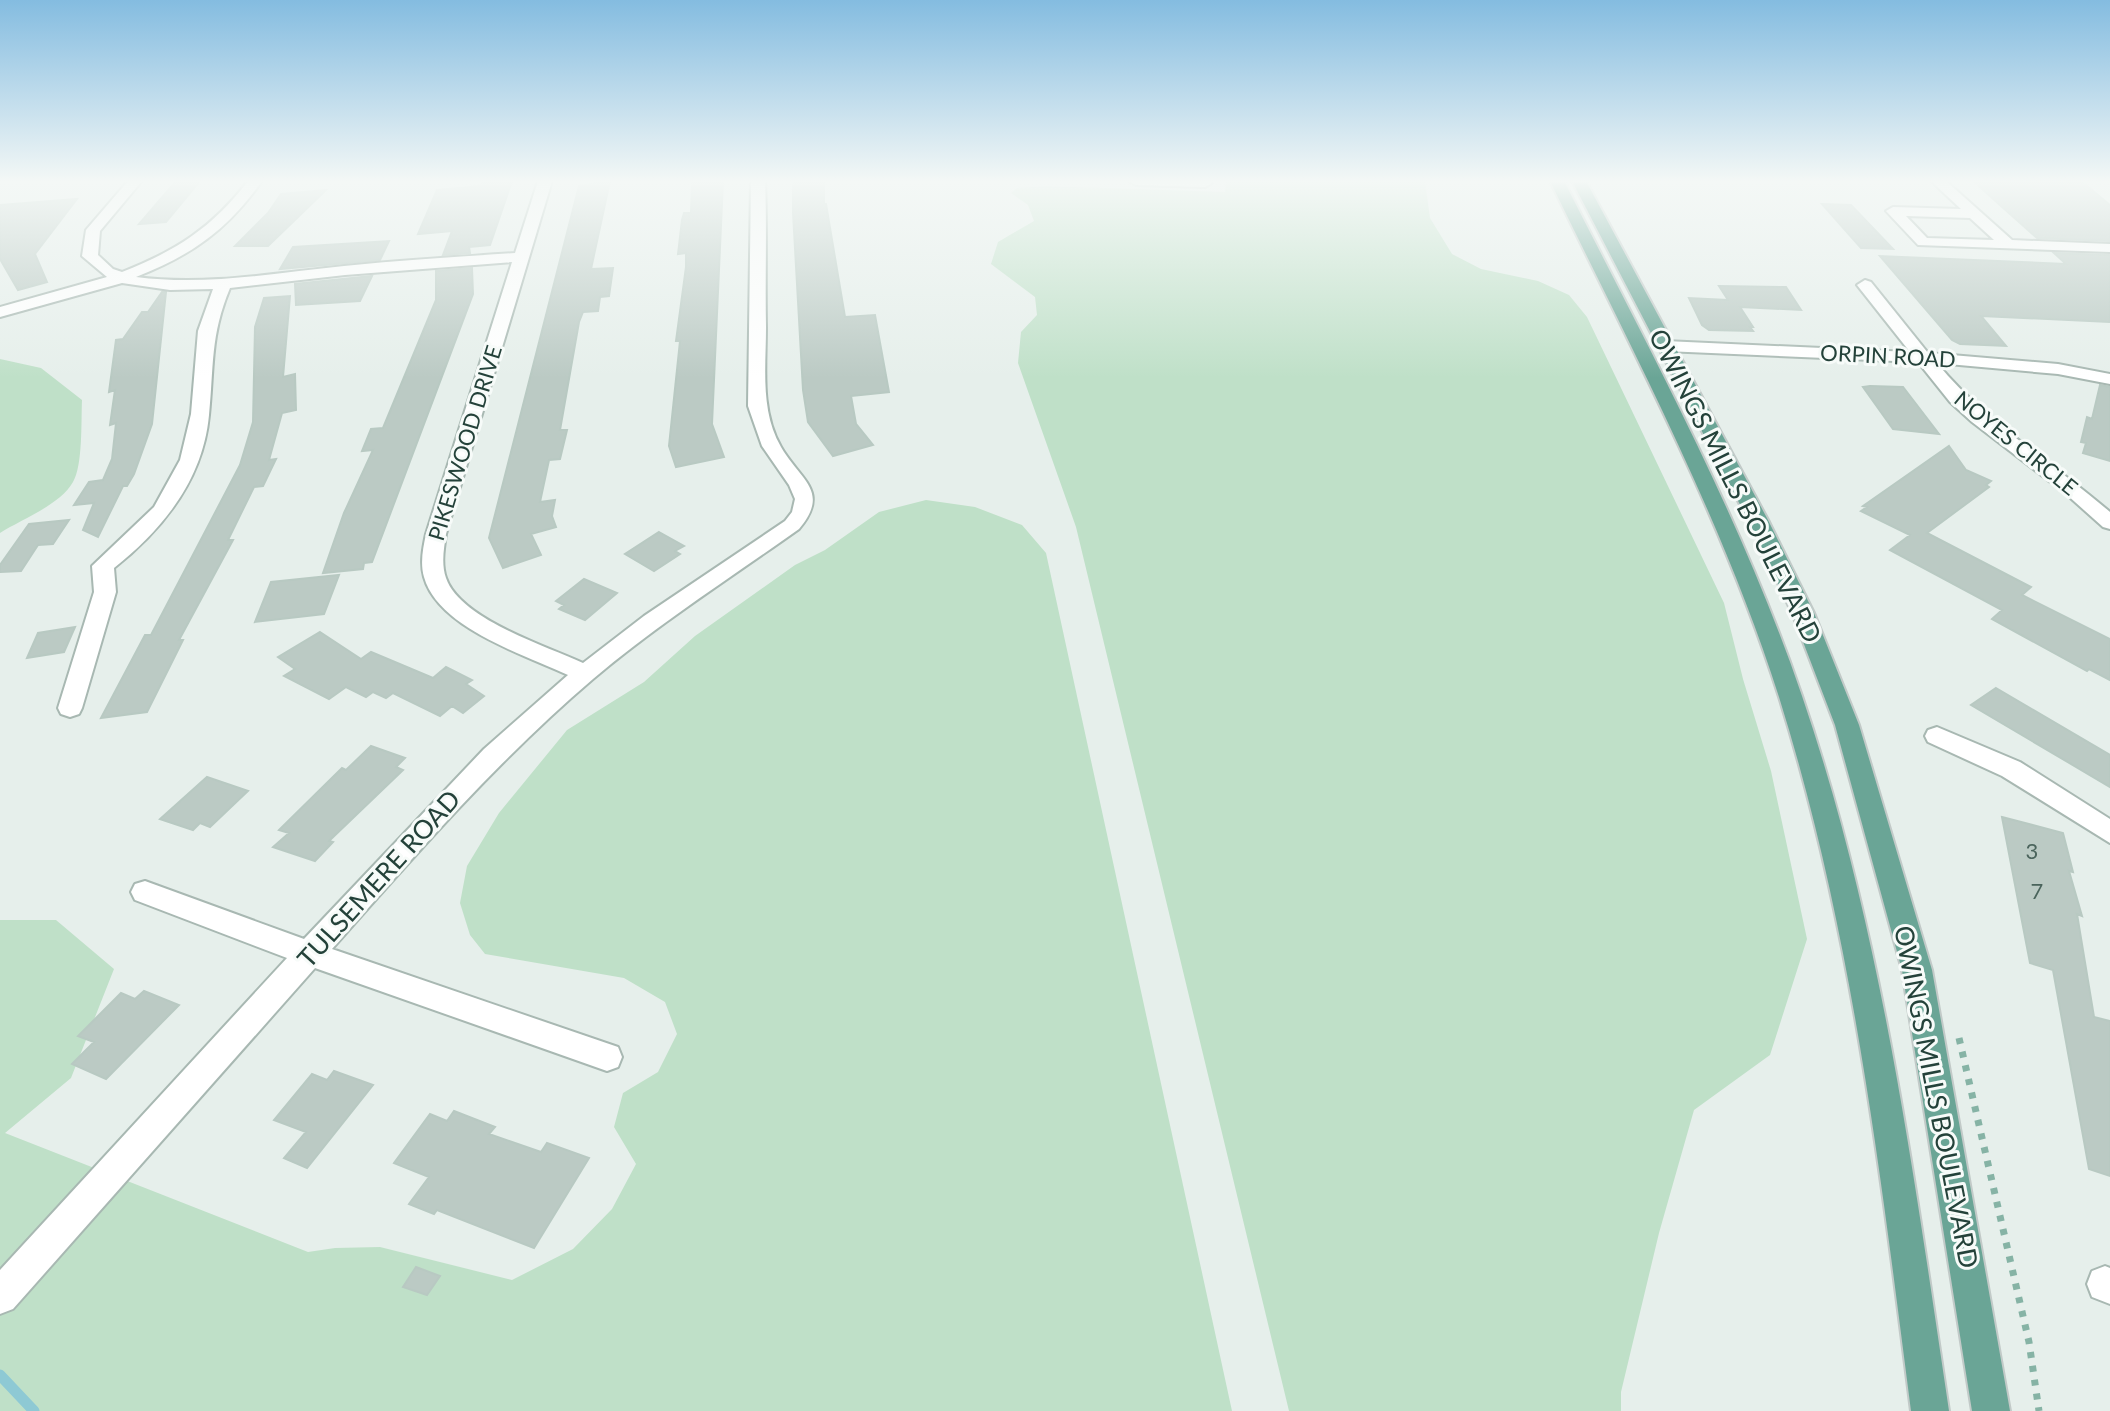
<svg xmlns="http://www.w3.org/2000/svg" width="2110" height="1411" viewBox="0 0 2110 1411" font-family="Lato,sans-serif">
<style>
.green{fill:#bfe0c8}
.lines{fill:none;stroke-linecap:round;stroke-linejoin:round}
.stream{stroke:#8ec9d4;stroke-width:11}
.building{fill:#bbcac4;stroke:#b8c9c2;stroke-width:2}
.minor-casing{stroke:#a8b8b2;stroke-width:4}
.major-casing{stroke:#c2cac8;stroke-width:4}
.path{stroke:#86b3a5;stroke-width:7;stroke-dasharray:6 8;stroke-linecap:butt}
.minor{fill:#fff;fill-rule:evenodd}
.major{fill:#6aa596;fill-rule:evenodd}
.labels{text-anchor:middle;stroke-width:6;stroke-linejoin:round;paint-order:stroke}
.far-street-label{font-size:22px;fill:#24423a;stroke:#f7fbf9}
.number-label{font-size:22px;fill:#4a645c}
.street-label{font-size:26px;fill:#24423a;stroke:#f7fbf9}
</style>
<rect width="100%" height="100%" fill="#e6efeb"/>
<path class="green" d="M1226 181H1425L1430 218 1452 254 1481 269 1538 281 1569 295 1587 317 1724 603 1743 679 1771 771 1807 939 1770 1055 1694 1110 1659 1233 1621 1392V1411H1289L1076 527 1018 363 1021 332 1037 315 1035 297 991 264 998 242 1034 221 1028 205 1011 193 1017 188 1045 186 1225 192Z
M0 359 41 368 82 400C81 421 83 465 73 482 60 505 22 519 0 533Z
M926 500 975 507 1022 525 1046 553 1232 1411H0V920H56L114 969 71 1078 5 1133 308 1252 335 1248 380 1247 512 1280 573 1249 612 1209 636 1164 614 1127 623 1093 658 1072 677 1034 665 1002 624 978 485 954 470 935 460 903 467 866 499 813 567 730 644 682 695 636 795 565 825 550 879 512Z"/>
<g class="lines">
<path class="stream" d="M0 1375 34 1411"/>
</g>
<path class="building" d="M176 181H200L166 222 139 224Z
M483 181H512L490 245 469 247 470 253 443 255 452 231 418 234 437 190 481 186Z
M610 181 591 269 613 268 609 296 600 297 598 311 583 312 579 322 560 430H567L560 459 549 460 540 502 555 500 552 516 556 527 531 534 541 555 503 568 489 538 579 186Z
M692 181H723L712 424 724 457 676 467 669 446 680 341H676L686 267V253L678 254 682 220 684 213H691Z
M796 181H824V204H826L845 317 875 315 889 392 851 396 856 424 873 445 833 456 808 422 803 390 793 213V184Z
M1973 181H2081L2110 205V241L2037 238Z
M326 190 268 246H235L268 213 281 194Z
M77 199 35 254 47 282 18 290 0 259V205Z
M1822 204 1851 205 1893 249 1861 248Z
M389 241 380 260 280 269 293 247Z
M2054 253 2110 255V322L1981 316 2006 346 1960 344 1952 340 1880 256 2066 264Z
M472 268 473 294 372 562 364 563 363 569 323 573 344 513 373 450 362 451 371 429 383 428 436 300V271Z
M372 276 360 301 296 305 295 284Z
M1719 286 1786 287 1801 310 1740 307 1753 327H1750L1753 331 1709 330 1702 325 1689 298 1728 300Z
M162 292H166L152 424 134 474 127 486H123L98 537 83 530 94 503 74 505 89 482 103 480 112 459 116 423 110 425 115 390 109 392 116 340 123 339 142 312H148Z
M290 296 283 377 295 374 296 410 282 413 269 460 276 459 263 486 254 487 228 540H233L179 640H183L147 712 101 718 145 635H151L240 465 253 422 255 327 264 298Z
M2100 385 2110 387V461L2083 453 2086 443 2081 442 2087 417 2092 419Z
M1870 386 1903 387 1939 434 1893 429 1863 387Z
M1949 446 1966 470 1991 481 1986 485 1989 487 1927 533 2031 587 2022 595 2110 639V680L2089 669 2087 671 1992 619 2002 610 1890 550 1910 535 1861 511 1867 507 1863 506Z
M69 520 53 544 38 545 21 571 0 572V565L29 524Z
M659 532 684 546 675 551 680 554 654 571 625 554Z
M339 575 324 614 255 622 271 582Z
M584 579 617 593 585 620 559 609 564 605 556 601Z
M75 627 64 652 27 658 38 633Z
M320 632 361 659 371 652 433 678 446 667 472 680 466 684 484 696 463 713 452 706 440 716 393 693 386 698 373 692 366 697 346 687 329 699 284 676 295 669 278 657Z
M1996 688 2110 755V787L1971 705Z
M371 746 405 758 396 767 403 770 329 841 333 842 315 861 273 847 289 833 279 830 342 768 346 770Z
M207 777 248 791 210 827 200 823 193 830 160 819Z
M2002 817 2063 833 2073 872 2069 871 2082 916 2077 914 2094 1017 2110 1021V1176L2089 1169 2053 970 2030 963Z
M144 991 179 1005 106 1079 72 1064 94 1042 78 1036 121 993 135 999Z
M334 1071 373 1085 307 1168 284 1158 306 1132 274 1120 312 1074 327 1080Z
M454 1111 495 1127 489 1134 541 1152 547 1143 589 1158 534 1248 437 1210 434 1214 409 1204 429 1177 394 1163 430 1114 447 1121Z
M416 1267 440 1276 427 1295 403 1287Z"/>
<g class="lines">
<defs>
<path id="minor" d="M128 181 141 182 100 231 98 255 113 269 122 272C176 251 213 227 248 181H262C227 230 192 255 136 277 206 286 275 273 344 266 401 260 458 257 515 253L538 181H552L446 534C444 548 441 564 446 578 460 619 546 646 583 663L644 616 785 521 792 512 795 499 789 485 762 446 748 406 751 181H765C767 229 765 278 766 327 766 367 760 411 781 447 800 480 831 491 799 529 730 578 658 624 593 679 498 760 415 855 332 949L618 1047 622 1057 618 1067 607 1071 315 968 13 1309 0 1314V1270L287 958 135 900 131 892 135 884 145 881 304 939 484 749 568 675C525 655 438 628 424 577 420 563 423 548 426 534L512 262 345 275 230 288C210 336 214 366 209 415 203 480 163 529 114 568L116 592 82 708 79 714 70 717 61 714 58 708 94 592 92 566 154 507 180 460 191 414 198 331 213 289 170 290 122 283 0 317V307L107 277 82 256 86 230Z
M1129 181H1212V183L1205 187 1136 185Z
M1931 181H1946L2012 240 2110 244V252L1918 245 1886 211 1893 207 1961 209ZM1906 216 1970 218 1994 240 1927 238Z
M1865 280 1871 282 1928 353 2058 364 2110 374V384L2058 374 1937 363C1986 423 2052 462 2110 512V529L2103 527 2066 494 1972 422 1950 402 1918 362 1665 351 1657 346 1665 341 1910 352 1857 285Z
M1937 727 2020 762 2110 819V843L2002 776 1928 742 1925 736 1928 730Z
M2105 1266 2110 1268V1304L2092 1297 2087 1284 2092 1271Z"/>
<path id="major" d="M1550 181H1564C1649 349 1741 517 1802 696 1881 927 1913 1170 1949 1411H1911C1880 1171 1852 929 1779 697 1722 518 1632 350 1550 181Z
M1572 181H1586L1768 520 1814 613 1859 725 1932 970 2010 1411H1972L1902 970 1835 725 1792 613 1748 520Z"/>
</defs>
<use href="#minor" class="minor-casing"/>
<use href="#major" class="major-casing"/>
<path class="path" d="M1959 1038 2029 1342 2039 1411"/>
<use href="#minor" class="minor"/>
<use href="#major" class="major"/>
</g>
<linearGradient id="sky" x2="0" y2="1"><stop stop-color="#84bce0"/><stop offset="0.48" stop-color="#f4f8f6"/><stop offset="1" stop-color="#f4f8f6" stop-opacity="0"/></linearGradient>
<rect width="2110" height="378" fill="url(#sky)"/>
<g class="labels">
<g class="far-street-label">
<text transform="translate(1888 356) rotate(3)" y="8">ORPIN ROAD</text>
<text transform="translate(465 443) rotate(-73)" y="8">PIKESWOOD DRIVE</text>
<text transform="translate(2016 443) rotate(39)" y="8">NOYES CIRCLE</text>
</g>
<g class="number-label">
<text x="2032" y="859">3</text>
<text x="2037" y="899">7</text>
</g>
<g class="street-label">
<text transform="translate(1735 486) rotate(63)" y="9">OWINGS MILLS BOULEVARD</text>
<text transform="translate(379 879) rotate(-48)" y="9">TULSEMERE ROAD</text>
<text transform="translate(1936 1097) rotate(79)" y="9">OWINGS MILLS BOULEVARD</text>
</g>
</g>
</svg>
